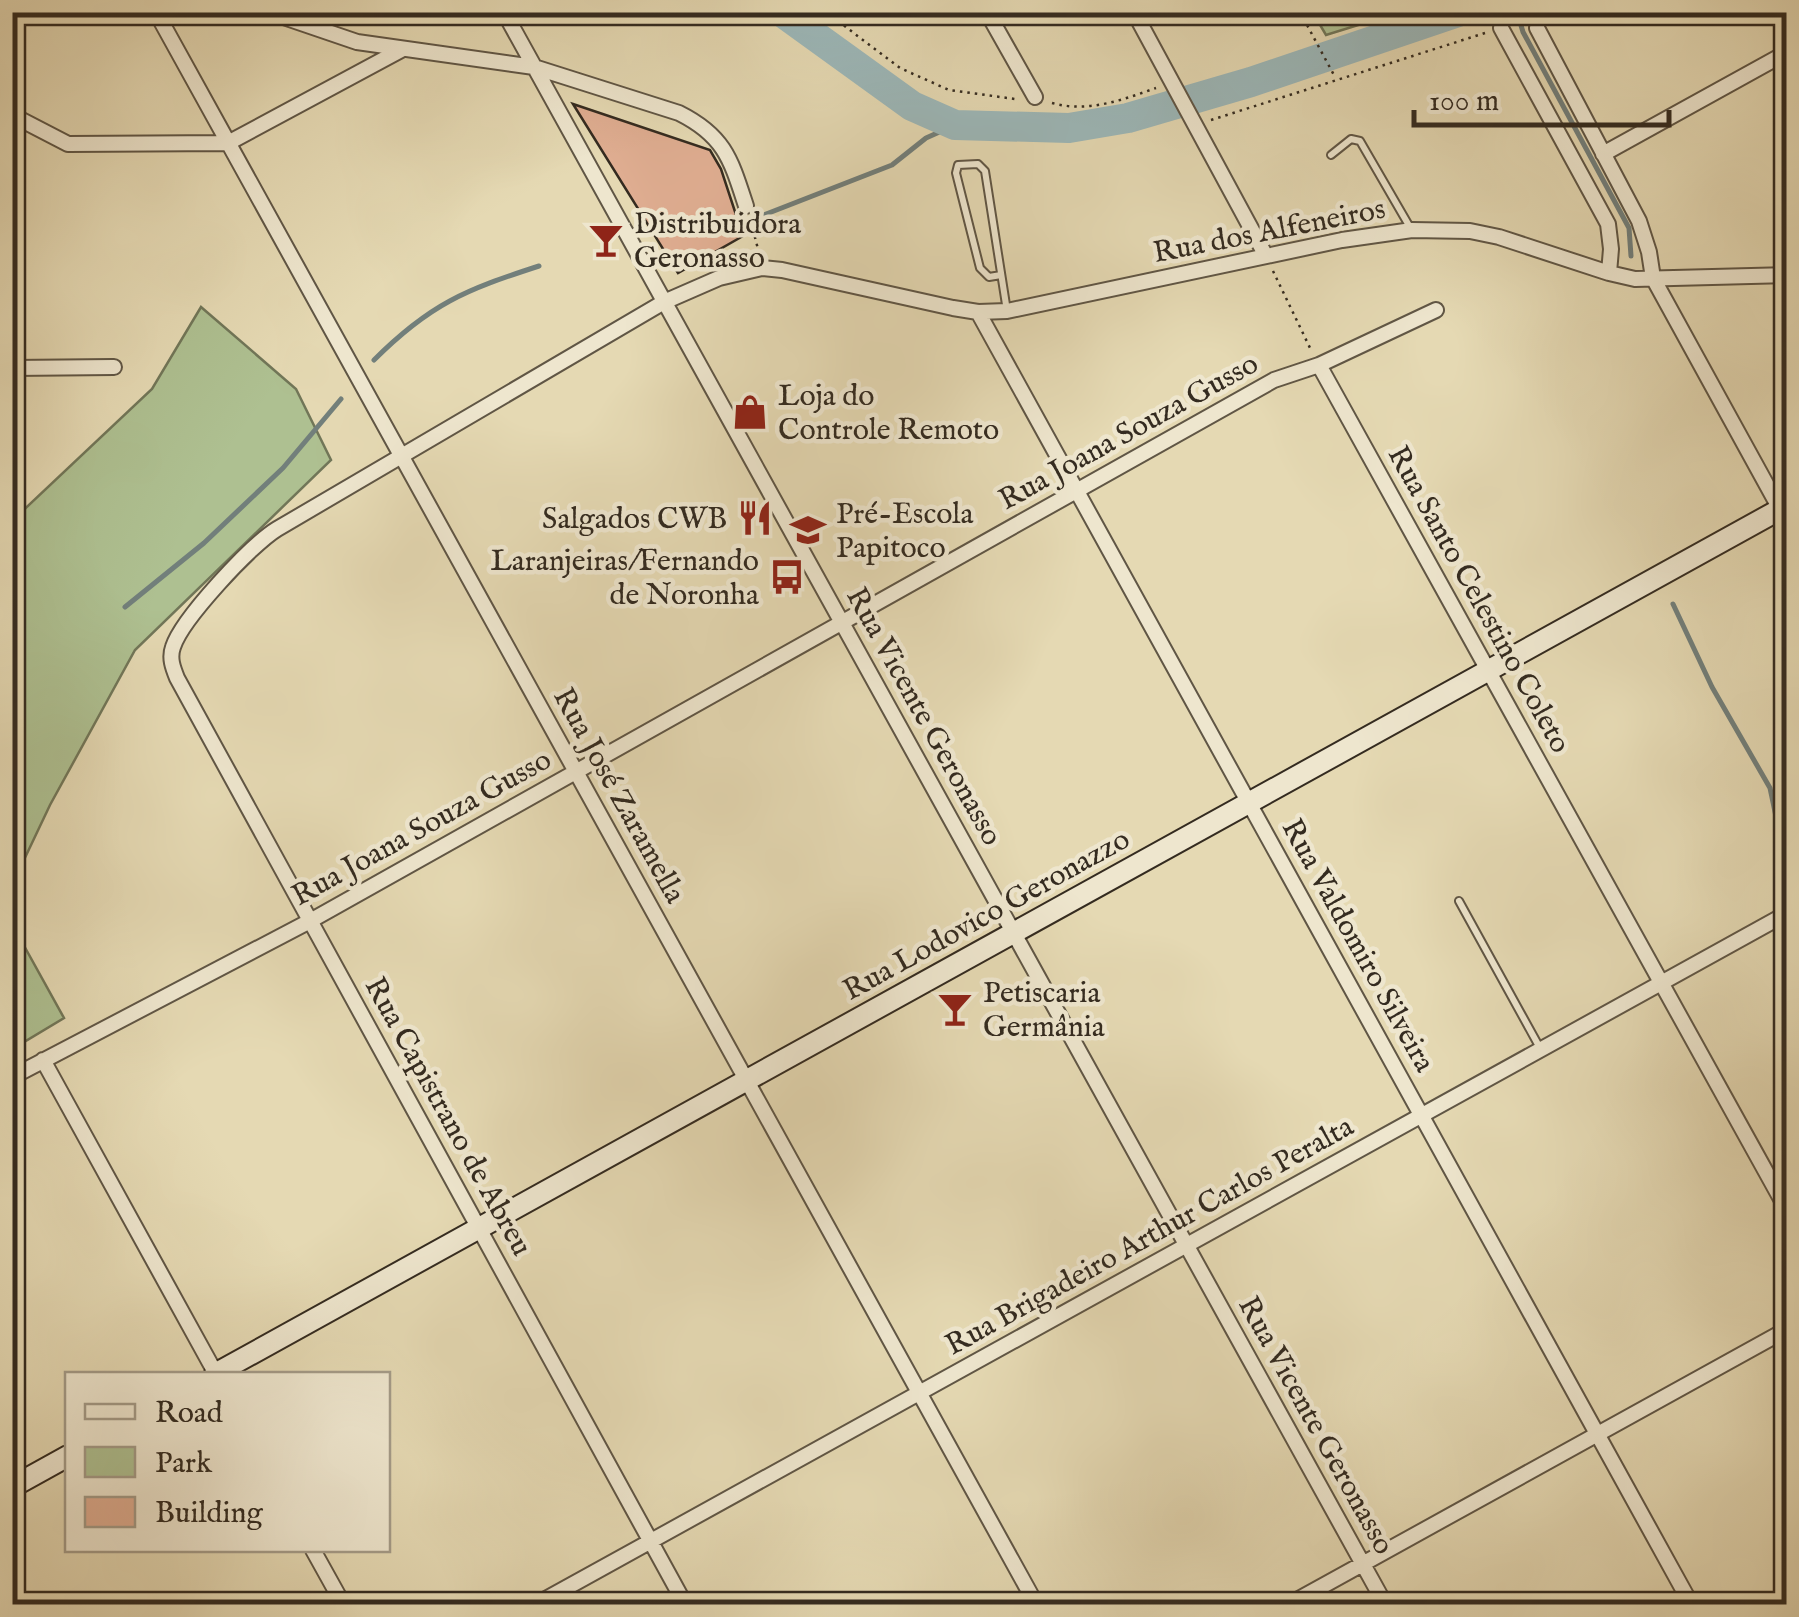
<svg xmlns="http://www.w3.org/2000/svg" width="1799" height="1617" viewBox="0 0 1799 1617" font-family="'IM FELL English',serif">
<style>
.green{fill:#aec091;stroke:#717658;stroke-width:2.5}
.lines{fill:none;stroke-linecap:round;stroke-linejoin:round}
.stream{stroke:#727f7b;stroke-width:5}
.river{stroke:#9cb7b8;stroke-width:30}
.building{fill:#dfad91;stroke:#342b20;stroke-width:2.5}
.lane-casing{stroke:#605645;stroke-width:10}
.street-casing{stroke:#605645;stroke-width:18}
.secondary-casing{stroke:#342b20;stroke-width:24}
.path{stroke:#342b20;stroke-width:2.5;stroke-dasharray:2.5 5;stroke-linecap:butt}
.lane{stroke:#eee6ce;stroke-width:6}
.street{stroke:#eee6ce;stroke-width:14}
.secondary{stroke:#eee6ce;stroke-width:20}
.labels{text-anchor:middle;stroke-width:9;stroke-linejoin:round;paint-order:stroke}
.poi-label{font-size:30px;fill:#342b20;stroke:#eee6ce;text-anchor:start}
.street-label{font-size:30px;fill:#342b20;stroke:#eee6ce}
</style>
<rect width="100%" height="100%" fill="#e5d9b3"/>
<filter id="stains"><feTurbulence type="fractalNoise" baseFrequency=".002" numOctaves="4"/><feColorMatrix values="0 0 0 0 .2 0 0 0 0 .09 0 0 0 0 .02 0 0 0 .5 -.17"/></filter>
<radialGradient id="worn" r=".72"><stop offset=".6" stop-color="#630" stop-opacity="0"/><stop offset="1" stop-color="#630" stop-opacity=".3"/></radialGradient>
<path class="green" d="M1313 13H1397L1326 35Z
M201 307 296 389 331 460 135 650 50 805 13 883V520L152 389Z
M12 924 64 1018 14 1048 12 1047Z"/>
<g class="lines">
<path class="stream" d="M1517 12 1523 32 1629 228 1631 256
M743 223 892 165 926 138 955 125
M374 360C430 304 465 290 539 266
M1673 604 1712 687 1770 788 1786 864
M125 607 204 543 283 468 341 399"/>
<path class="river" d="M782 12 912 106 955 125 1069 128 1128 118 1251 82 1458 12"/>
</g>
<path class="building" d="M573 104 710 150 721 169 743 236 678 273Z"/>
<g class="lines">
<defs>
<path id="lane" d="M1331 155 1351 139 1360 141 1411 229
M1001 275 989 277 980 268 956 173 958 165 978 164 985 171 1007 311
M1459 901 1540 1048"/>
<path id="street" d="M156 12 1036 1604
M269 12 357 42 534 67 679 113C725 136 731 160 746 206
M504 12 1385 1604
M987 12 1035 97
M1134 12 1266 256
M1501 28 1608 224 1611 249 1609 273
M1537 28 1639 221 1649 252 1653 278 1786 520
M12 115 68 144 228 143 401 50
M1603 154 1786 53
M978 312 1691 1604
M1319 365 1786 1208
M12 368 114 367
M43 1060 216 1374
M12 1077 310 921 1274 380 1319 365 1436 310
M313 1550 343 1604
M537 1604 1786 914
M685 1604 177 678C173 668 169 658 173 647 182 619 251 545 277 529L664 302 719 278 762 268 782 270 953 308 978 312 1007 311 1342 240 1412 230 1470 231 1499 237 1609 273 1635 279 1786 275
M1290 1604 1786 1330"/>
<path id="secondary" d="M215 1374 1786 506
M12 1487 68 1456"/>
</defs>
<use href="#lane" class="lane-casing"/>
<use href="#street" class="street-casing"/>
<use href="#secondary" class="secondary-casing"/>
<path class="path" d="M826 12 900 68 949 90 1015 99
M1300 12 1335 77
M1052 103C1088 113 1122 100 1156 88
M1211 120 1485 33
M751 222 759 253
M1273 271 1311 350"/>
<use href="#lane" class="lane"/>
<use href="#street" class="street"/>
<use href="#secondary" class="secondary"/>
</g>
<defs>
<symbol id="bar-bare" viewBox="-9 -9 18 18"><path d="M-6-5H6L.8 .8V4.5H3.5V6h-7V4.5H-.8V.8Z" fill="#8f2418" stroke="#eee6ce" stroke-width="2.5" paint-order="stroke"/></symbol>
<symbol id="shop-bare" viewBox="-9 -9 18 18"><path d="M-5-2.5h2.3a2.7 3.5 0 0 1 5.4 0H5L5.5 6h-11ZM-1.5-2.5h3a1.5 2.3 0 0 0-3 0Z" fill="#8f2418" stroke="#eee6ce" stroke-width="2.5" paint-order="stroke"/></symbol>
<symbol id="restaurant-bare" viewBox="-9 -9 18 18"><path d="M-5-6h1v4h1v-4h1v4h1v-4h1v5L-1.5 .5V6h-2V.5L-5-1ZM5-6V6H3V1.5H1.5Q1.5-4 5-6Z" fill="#8f2418" stroke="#eee6ce" stroke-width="2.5" paint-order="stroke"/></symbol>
<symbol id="school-bare" viewBox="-9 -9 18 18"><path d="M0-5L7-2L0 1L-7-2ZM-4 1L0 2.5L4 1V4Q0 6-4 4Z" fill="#8f2418" stroke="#eee6ce" stroke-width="2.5" paint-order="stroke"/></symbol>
<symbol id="bus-bare" viewBox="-9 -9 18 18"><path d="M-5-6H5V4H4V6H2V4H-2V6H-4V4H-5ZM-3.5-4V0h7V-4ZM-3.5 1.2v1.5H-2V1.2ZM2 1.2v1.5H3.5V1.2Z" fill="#8f2418" stroke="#eee6ce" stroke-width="2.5" paint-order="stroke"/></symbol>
</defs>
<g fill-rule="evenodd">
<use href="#bar-bare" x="581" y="215" width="50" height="50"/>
<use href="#shop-bare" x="725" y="387" width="50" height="50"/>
<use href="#restaurant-bare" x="730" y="493" width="50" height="50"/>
<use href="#school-bare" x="783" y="505" width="50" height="50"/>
<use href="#bus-bare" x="762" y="552" width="50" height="50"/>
<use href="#bar-bare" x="930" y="984" width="50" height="50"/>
</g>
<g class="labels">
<g class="poi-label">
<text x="634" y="233">Distribuidora<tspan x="634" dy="34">Geronasso</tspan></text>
<text x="778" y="405">Loja do<tspan x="778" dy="34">Controle Remoto</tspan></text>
<text x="836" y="523">Pré-Escola<tspan x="836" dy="34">Papitoco</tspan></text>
<text x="727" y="528" text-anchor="end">Salgados CWB</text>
<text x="759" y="570" text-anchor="end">Laranjeiras/Fernando<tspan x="759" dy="34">de Noronha</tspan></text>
<text x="983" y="1002">Petiscaria<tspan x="983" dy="34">Germânia</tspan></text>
</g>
<g class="street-label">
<text transform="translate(1269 230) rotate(-11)" y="10">Rua dos Alfeneiros</text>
<text transform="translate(1128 431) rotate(-29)" y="10">Rua Joana Souza Gusso</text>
<text transform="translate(1480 599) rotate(61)" y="10">Rua Santo Celestino Coleto</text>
<text transform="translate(925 716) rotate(61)" y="10">Rua Vicente Geronasso</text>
<text transform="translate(620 795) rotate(61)" y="10">Rua José Zaramella</text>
<text transform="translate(421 827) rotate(-29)" y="10">Rua Joana Souza Gusso</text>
<text transform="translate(986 914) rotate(-29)" y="10">Rua Lodovico Geronazzo</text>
<text transform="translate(1359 945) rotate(61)" y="10">Rua Valdomiro Silveira</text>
<text transform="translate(449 1116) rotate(61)" y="10">Rua Capistrano de Abreu</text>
<text transform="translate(1149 1235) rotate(-29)" y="10">Rua Brigadeiro Arthur Carlos Peralta</text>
<text transform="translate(1317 1425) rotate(61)" y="10">Rua Vicente Geronasso</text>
</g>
</g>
<rect width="1799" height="1617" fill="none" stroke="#e5d9b3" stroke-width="50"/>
<rect x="15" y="15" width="1769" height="1587" fill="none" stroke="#342b20" stroke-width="5"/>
<rect x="25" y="25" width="1749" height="1567" fill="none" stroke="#342b20" stroke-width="2.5"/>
<rect x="65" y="1372" width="325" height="180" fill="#eee6ce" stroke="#a49b88" stroke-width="2.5"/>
<rect x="85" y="1404" width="50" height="15" fill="#eee6ce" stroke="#a49b88" stroke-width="2.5"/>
<text x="155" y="1422" font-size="30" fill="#342b20">Road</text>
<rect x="85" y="1447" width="50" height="30" fill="#aec091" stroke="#a49b88" stroke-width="2.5"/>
<text x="155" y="1472" font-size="30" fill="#342b20">Park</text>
<rect x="85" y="1497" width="50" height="30" fill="#dfad91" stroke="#a49b88" stroke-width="2.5"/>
<text x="155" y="1522" font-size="30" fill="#342b20">Building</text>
<path d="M1414 110v15h255v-15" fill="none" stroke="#342b20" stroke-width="5"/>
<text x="1429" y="110" font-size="30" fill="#342b20" stroke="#eee6ce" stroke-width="8" paint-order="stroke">100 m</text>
<rect width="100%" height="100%" filter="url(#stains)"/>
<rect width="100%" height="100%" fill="url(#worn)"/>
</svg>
